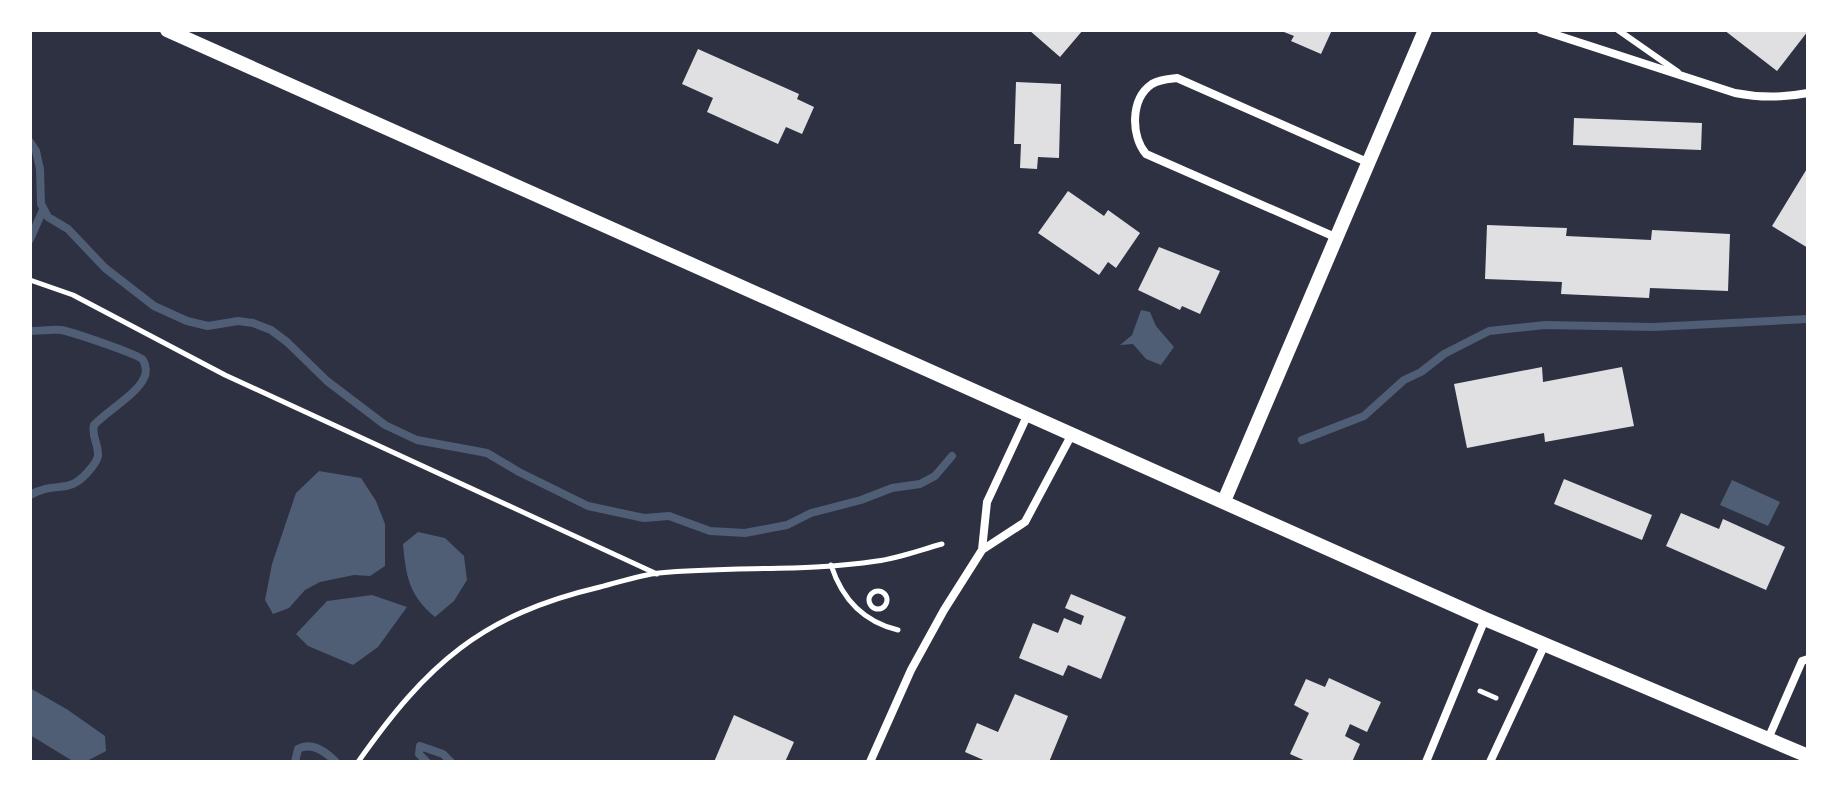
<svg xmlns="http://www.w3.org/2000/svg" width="1838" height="792" viewBox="0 0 1838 792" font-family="'Work Sans',sans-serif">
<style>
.water{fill:#4f5d75}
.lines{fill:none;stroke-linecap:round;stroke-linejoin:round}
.stream{stroke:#4f5d75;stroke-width:8}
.building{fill:#e0e0e3}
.path{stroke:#fff;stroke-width:5}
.service{stroke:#fff;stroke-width:6}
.minor{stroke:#fff;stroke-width:8}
.tertiary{stroke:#fff;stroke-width:14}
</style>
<rect width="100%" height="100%" fill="#2d3142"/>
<path class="water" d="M1141 310 1150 312 1156 326 1174 347 1161 365 1146 359 1133 344 1120 345 1132 335Z
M319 471 361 478 376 501 385 524V566L370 576 354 575 320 582 305 590 289 608 273 614 265 600 272 564 296 493Z
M1732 480 1780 502 1768 526 1720 505Z
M418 532 445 538 464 556 467 580 454 601 435 617C409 595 406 577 403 544Z
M372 595 407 607 378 647 353 665 308 646 296 634 327 601Z
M30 688 68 710 105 736 106 751 87 761 71 760 30 735Z"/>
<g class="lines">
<path class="stream" d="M30 142 36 151 40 169 41 204 48 217 68 229 105 268 154 306 187 321 208 326 238 321 253 323 271 330 287 342 327 381 385 425 417 440 487 453 519 472 588 506 644 518 669 516 710 531 745 533 787 525 811 513 861 500 892 488 920 484 935 476 952 456
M30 239 43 210
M30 331C40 331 51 329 61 330 72 332 138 354 143 360 146 365 147 373 144 378 137 394 107 411 94 425 91 436 99 445 98 456 97 461 95 463 92 467 68 498 59 479 30 495
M1302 440 1364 416 1404 380 1421 372 1444 354 1489 331 1545 325 1654 327 1808 319
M295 762 298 749C312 741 326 752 336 762
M427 762 419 754 420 746 443 754 451 762"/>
</g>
<path class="building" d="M1029 30H1083L1060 57Z
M1279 30H1332L1321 54 1291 41 1294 36Z
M1724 30H1808V31L1777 71Z
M698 49 799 94 797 99 814 107 802 134 786 127 778 144 707 112 713 98 682 84Z
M1016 82 1061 84 1059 158 1038 157 1037 169 1020 168 1021 144H1014Z
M1574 118 1702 123 1701 150 1573 145Z
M1808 167V248L1772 226Z
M1068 191 1104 216 1108 210 1140 233 1116 268 1108 262 1099 275 1038 233Z
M1487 225 1567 228 1566 236 1651 240 1652 230 1730 234 1728 291 1650 288 1649 298 1561 294 1562 282 1485 279Z
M1159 247 1220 271 1200 314 1182 306 1180 310 1138 290Z
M1542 367 1543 382 1622 367 1634 426 1545 442 1544 433 1467 448 1454 384Z
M1564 479 1652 515 1642 540 1554 504Z
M1681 513 1719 529 1723 519 1785 547 1766 590 1666 546Z
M1071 594 1126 617 1101 679 1068 665 1063 676 1019 658 1033 623 1058 633 1064 618 1081 625 1084 616 1065 608Z
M1329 678 1381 702 1367 732 1350 724 1345 736 1360 744 1352 762H1308L1290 754 1309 713 1294 705 1306 679 1325 687Z
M1015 694 1068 716 1049 762H988L965 752 977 723 998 732Z
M734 715 794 742 785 762H714Z"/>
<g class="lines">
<path class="path" d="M30 280 73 295 225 375 657 574
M831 565C842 599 864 622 898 630
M869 600a9 9 0 1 1 18 0a9 9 0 1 1-18 0Z
M1480 691 1496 698
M358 762C427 664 481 615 600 587 620 582 640 575 659 573 732 566 805 572 877 561 899 558 920 550 942 544"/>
<path class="service" d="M1618 30 1678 72"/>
<path class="minor" d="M1541 30 1735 93C1760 98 1782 98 1808 93
M1335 237 1146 154C1131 136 1130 99 1152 84 1160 79 1168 79 1177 78L1367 162
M982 550 987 502 1028 414
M1768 739 1802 661 1808 659
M870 762 911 670 944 610 982 550 1025 522 1072 434
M1426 762 1485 619
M1490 762 1545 644"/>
<path class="tertiary" d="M167 30 1485 619 1808 756
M1224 501 1425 30"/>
</g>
<rect width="1838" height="792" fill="none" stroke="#ffffff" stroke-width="64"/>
</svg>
